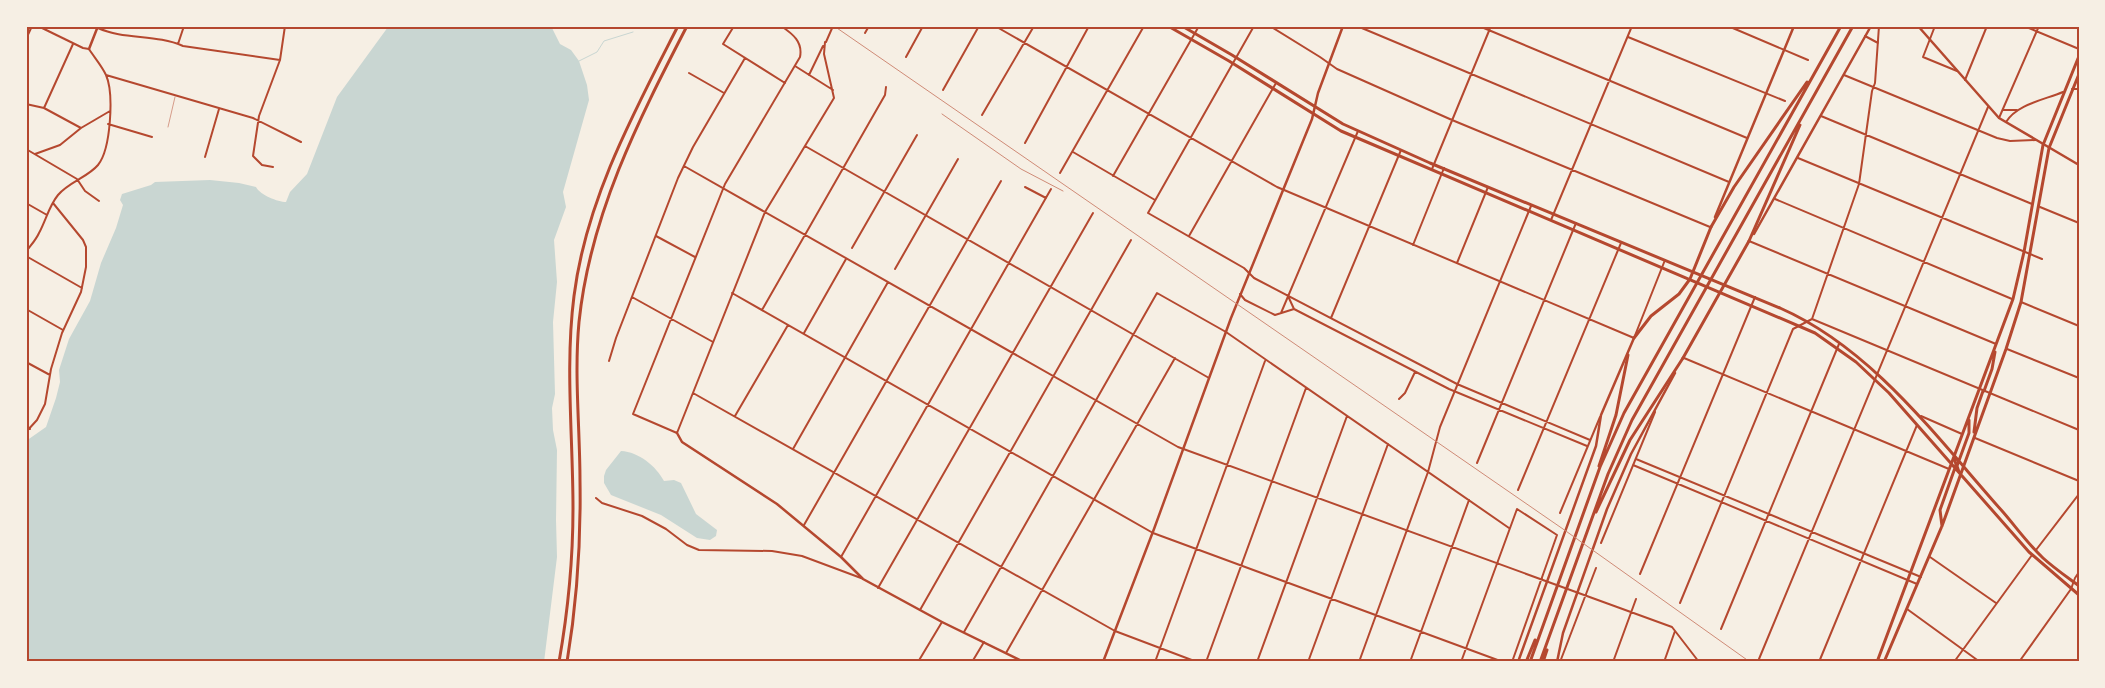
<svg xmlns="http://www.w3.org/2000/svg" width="2105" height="688" viewBox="0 0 2105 688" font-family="Ubuntu,sans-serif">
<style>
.water{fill:#c9d6d2}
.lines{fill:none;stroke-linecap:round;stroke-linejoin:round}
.stream{stroke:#c9d6d2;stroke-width:1}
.service{stroke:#b5482f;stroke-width:0.5}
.minor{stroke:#b5482f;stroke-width:2}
.tertiary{stroke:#b5482f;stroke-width:2.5}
.secondary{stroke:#b5482f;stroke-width:2.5}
.primary{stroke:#b5482f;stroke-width:3}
.motorway{stroke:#b5482f;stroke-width:3}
.rail{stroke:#cf8b77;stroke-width:1}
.neatline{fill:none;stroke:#b5482f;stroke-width:2}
</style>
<rect width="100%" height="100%" fill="#f6efe4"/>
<path class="water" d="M551 26 560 44 571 50 579 61 587 85 589 100 563 192 566 207 554 240 557 282 553 322 555 394 552 408 553 430 557 450 556 520 557 557 544 662H26V441L46 427 56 398 60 382 59 370 69 339 90 301 101 263 116 228 123 205 120 200 122 194 151 185 155 182 210 180 239 183 256 187C260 195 278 202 286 202L290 192 307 174 337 97 388 27Z
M621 451C639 452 656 466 664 481L674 480 681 483 696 514 717 530 716 536 710 540 697 538 661 515 611 495 604 483V476L606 470Z"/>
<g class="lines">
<path class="stream" d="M579 61 597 52 604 41 633 32"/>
<path class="service" d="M168 127 175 97"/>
<path class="minor" d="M734 26 723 44 785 83
M781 26C793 34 803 42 800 57L725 184 633 414 677 433 765 212 834 98 824 54 825 42
M995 26 1277 187 1634 338 1665 260
M1254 26 1148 213 1244 268 1254 278 1457 384 1590 440
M1270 26 1320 57 1337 69 1452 120 1710 227
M1357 26 1729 182
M1479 26 1747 138
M1728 26 1808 60
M1935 26 1923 57 1957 71
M2024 26 2079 49
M98 28C124 40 156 34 183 46L280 60
M865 33 869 26
M1865 36 1878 43
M1628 37 1785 101
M26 39 32 26
M826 42 833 26
M178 44 184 26
M906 57 923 26
M795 66 833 90
M689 73 724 93
M106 75 253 118 301 142
M809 75 823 46
M1844 75 1997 138 2010 141 2036 140
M1965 80 1987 26
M2072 89H2079
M943 90 979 26
M26 104 44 108 81 128
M44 108 73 44
M2003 110H2017
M982 115 1034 26
M1821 116 2032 204
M1999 118 2039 26
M2006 122C2017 104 2044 100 2063 92
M108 124 152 137
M1025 143 1089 26
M805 146 1209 378
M26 149 77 179 85 191 99 201
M1073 152 1155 200
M35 154 60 145 81 128 110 111
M205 157 219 109
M1798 158 2042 259
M684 166 1178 447 1672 627 1699 662
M273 167 262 165 253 156 259 116 280 60 285 26
M1432 169 1491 26
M1060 173 1144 26
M1113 176 1199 26
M1025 187 1046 198
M1775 199 2012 299
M26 203 47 215
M2040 207 2079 223
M1551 220 1632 26
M656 236 695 257
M1189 236 1276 83
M1749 241 1996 344
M1413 245 1444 168
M852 248 917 135
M26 252C30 246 36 240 39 233 46 220 49 206 58 195 69 182 88 177 98 165 111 149 114 93 106 75 102 66 94 57 89 49L83 48 38 26
M26 256 82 288
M1457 263 1488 187
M895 269 958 159
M732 293 1153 533 1503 662
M1240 294 1245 300 1275 315 1294 309
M1288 296 1294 309 1449 389 1587 446
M632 297 713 342
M2021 302 2079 326
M26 309 63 330
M762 310 885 95 886 87
M1281 313 1358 131
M1331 318 1401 150
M1812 319 2079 430
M804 333 846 259
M2007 349 2079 378
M1684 358 1949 469
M609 361 616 338 678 178 693 147 745 58
M26 362 50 375
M693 393 1115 631 1197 662
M1399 399 1405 393 1415 372
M735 416 788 325
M1921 416 1962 434
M26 425 30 429
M26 432 37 420 45 404 51 369 62 333 81 292 86 267V247L83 240 53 203
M1975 438 2079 481
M793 449 888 282
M1636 459 1921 577
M1477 463 1576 223
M1633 465 1917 584
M1518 490 1621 243
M596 498 602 503 642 516 666 529 687 545 699 550 772 551 802 556 861 578
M1560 513 1600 417
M804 525 1001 181
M1601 543 1655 412
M2036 550 2079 494
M841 557 1051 189
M1930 557 1996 603
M1640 574 1755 297
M878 588 1093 213
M1680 603 1793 329 1812 319 1859 184 1872 91 1875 83 1879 26
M1907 609 1980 662
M920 610 1131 240
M1721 629 1839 344
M964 632 1157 293 1226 332 1509 528
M1006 653 1175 358
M1759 659 1988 107
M918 662 942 622
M972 662 984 642
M1155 662 1265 361
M1206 662 1306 388
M1257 662 1347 416
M1308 662 1388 444
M1359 662 1428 472 1440 427 1531 206
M1410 662 1469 500
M1461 662 1517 509 1557 535 1512 662
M1560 662 1596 568
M1613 662 1636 599
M1664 662 1675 631
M1819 662 1917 425
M1954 662 2032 555
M2019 662 2071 589 2075 578 2079 572
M2076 662 2079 659"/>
<path class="tertiary" d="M1918 26 1999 118 2079 165
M1715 217 1794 26
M1754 234 1871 26
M677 433 682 442 777 504 841 557 863 579 942 622 1024 662
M1103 662 1154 529 1231 318 1312 119 1318 93 1343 26
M1518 662 1596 446 1601 415 1634 338
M1557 662 1563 633 1607 509 1631 454 1675 373"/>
<path class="secondary" d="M89 49 98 26"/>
<path class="primary" d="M1168 26 1229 61 1341 131 1815 333 1856 362 1889 393 2029 552 2079 595
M1182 26 1232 55 1343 124 1430 163 1780 308C1873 349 1937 438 2003 512 2016 527 2028 544 2043 558 2054 568 2067 577 2079 586
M1634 338 1651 316 1679 294 1690 279 1711 227
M1683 358 1749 241
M1984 391 1992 369 1995 352
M1974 432 1977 408 1983 391
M1959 472 1957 466 1969 433V420
M1942 526 1940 510 1956 465 1955 460
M1877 662 2013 299 2024 252 2043 145 2079 56
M1884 662 1942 526 2006 349 2021 302 2049 148 2079 74"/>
<path class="motorway" d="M1711 227 1734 187 1807 82
M1749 241 1800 125
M1599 466 1616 415 1628 355
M1596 512 1630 440 1683 358
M559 662C568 611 573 559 573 508 573 437 565 366 574 296 586 200 634 112 678 26
M567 662C577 602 581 542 580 481 580 429 574 375 579 322 590 215 638 121 687 26
M1526 662 1535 640
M1530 662 1600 467 1624 413 1841 26
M1540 662 1608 474 1632 420 1853 26
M1543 662 1547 650"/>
<path class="rail" d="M834 26 1563 529 1750 662
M942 114 1021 169 1063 191"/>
</g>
<rect width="2105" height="688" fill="none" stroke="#f6efe4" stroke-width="55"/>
<rect x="28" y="28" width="2050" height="632" class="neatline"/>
</svg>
